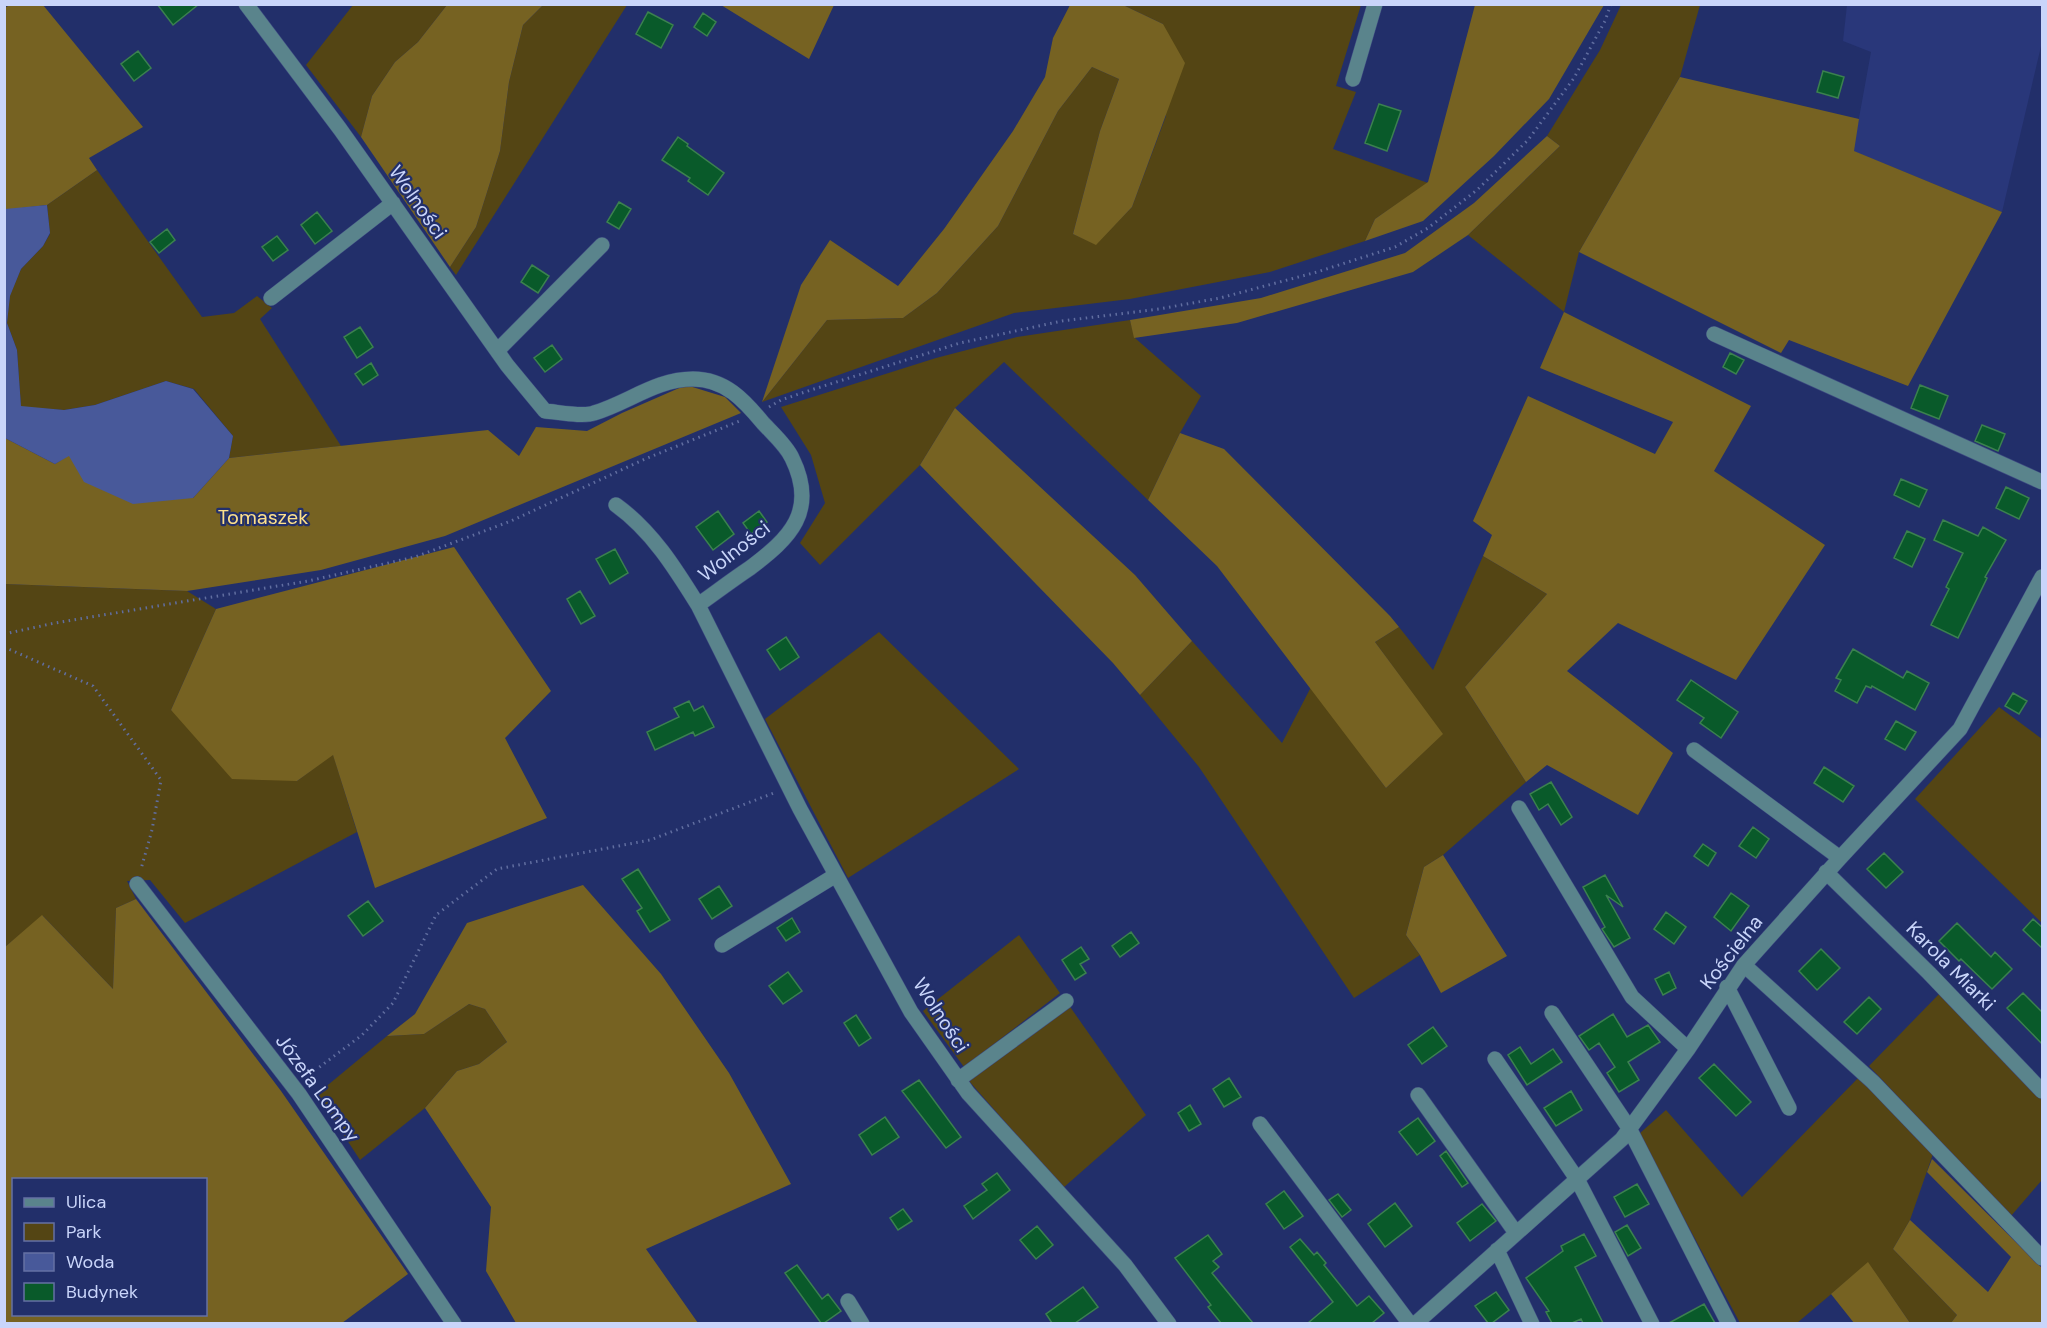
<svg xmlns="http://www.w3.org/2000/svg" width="2047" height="1328" viewBox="0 0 2047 1328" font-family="'DM Sans',sans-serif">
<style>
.built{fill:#29377a}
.green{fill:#544514}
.forest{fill:#766222;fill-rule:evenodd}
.water{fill:#48599a}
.building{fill:#095a2a;stroke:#3b814f;stroke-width:1.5}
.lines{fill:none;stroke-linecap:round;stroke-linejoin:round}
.minor-casing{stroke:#3d4a81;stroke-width:16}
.path{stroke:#616ea0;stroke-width:3;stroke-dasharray:1.5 4.5;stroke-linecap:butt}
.minor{stroke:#5a848c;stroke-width:15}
.labels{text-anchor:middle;stroke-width:4.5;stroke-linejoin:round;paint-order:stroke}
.street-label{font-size:20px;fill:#c9d5fa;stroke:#222f6a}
.park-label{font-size:20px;fill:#fde08b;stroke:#222f6a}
</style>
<rect width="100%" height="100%" fill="#222f6a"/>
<path class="built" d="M1847 5H2042V42L2002 212 1853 151 1871 52 1843 41Z"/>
<path class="green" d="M353 5H447L418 42 395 62 372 96 361 137 306 65Z
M543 5H627L456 275 450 267 476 227 500 151 509 82 523 25Z
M1123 5H1361L1336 86 1356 92 1333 149 1428 183 1375 219 1365 241 1270 272 1130 299 1014 313 762 402 827 320 903 318 937 293 998 226 1058 111 1092 67 1119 79 1100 131 1073 234 1096 244 1132 207 1166 116 1163 24Z
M1621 5H1700L1680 77 1579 252 1564 312 1468 235 1560 146 1547 136 1600 50Z
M97 170 202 317 234 313 257 296 272 308 260 319 341 446 229 458 233 436 194 389 166 381 95 405 64 410 21 407 17 350 7 323 10 295 21 269 43 246 50 234 47 205Z
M1130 320 1135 338 1201 396 1180 433 1148 500 1004 362 955 408 920 465 820 565 800 543 825 503 811 455 781 407 936 358 1017 337Z
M1483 556 1547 594 1465 687 1526 782 1443 855 1424 867 1406 935 1420 955 1354 998 1199 767 1140 695 1192 641 1282 743 1311 687 1386 788 1442 734 1375 642 1399 627 1433 670Z
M5 584 187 591 216 609 171 710 297 781 333 754 357 832 185 923 150 880 127 881 136 899 116 908 113 989 43 916 5 947Z
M879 632 1019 769 848 878 765 719Z
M1999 707 2042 739V923L1915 799Z
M1019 935 1060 993 964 1067 923 1011Z
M1941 992 2042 1100V1180L2011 1216 1869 1066Z
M1066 1001 1146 1115 1063 1188 969 1081Z
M469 1004 485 1009 507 1042 479 1064 457 1071 425 1108 360 1160 317 1094 387 1036 424 1034Z
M1860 1076 1934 1151 1910 1220 1893 1249 1957 1315 1951 1323H1910L1868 1263 1797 1323H1740L1639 1134 1666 1110 1742 1197Z"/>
<path class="forest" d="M10 5H43L143 127 89 158 97 170 47 205 5 210 4 8Z
M447 5H543L523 25 509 82 500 151 476 227 450 267 361 137 372 96 395 62 418 42Z
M721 5H834L809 59Z
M1070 5H1123L1163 24 1185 63 1132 207 1096 245 1073 234 1100 131 1119 79 1092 67 1058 111 998 226 937 293 903 318 827 320 762 402 801 285 830 240 898 286 944 229 1013 131 1045 77 1053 38Z
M1475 5H1604L1549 99 1494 156 1423 221 1365 241 1375 219 1428 182Z
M1680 77 1859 119 1854 151 2002 212 1908 386 1789 340 1781 353 1579 252Z
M1547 136 1560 146 1468 235 1413 272 1237 323 1134 338 1130 320 1261 298 1405 253 1474 203Z
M1564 312 1751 406 1714 471 1825 545 1736 680 1618 623 1567 671 1673 753 1638 815 1547 765 1526 782 1465 687 1547 594 1483 556 1492 535 1473 521 1528 396 1655 454 1673 422 1540 368Z
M686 385 725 397 741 413 445 536 321 570 187 591 5 584V438L55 464 69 455 193 498 229 458 488 430 519 456 536 427 587 431 622 413Z
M955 408 1135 575 1192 641 1140 695 1113 663 920 465Z
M1180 433 1224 449 1390 616 1399 627 1375 642 1443 734 1386 788 1217 566 1148 500Z
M454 547 551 691 505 738 547 818 375 888 333 755 297 781 232 779 171 710 216 609Z
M1443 855 1507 956 1441 993 1420 955 1406 935 1424 867Z
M583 885 661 974 729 1073 791 1184 646 1249 698 1323H516L486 1271 491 1207 425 1108 457 1071 479 1064 507 1042 485 1009 469 1004 424 1034 387 1036 415 1014 467 923Z
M136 899 281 1091 408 1274 342 1323H5V947L42 915 113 989 116 908ZM14 1180H206V1314H14Z
M1932 1159 2042 1268V1323H1951L1957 1315 1893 1249 1910 1220 1988 1292 2011 1257 1927 1172Z
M1868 1262 1910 1323H1854L1831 1294Z"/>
<path class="water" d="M47 205 50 233 43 246 21 269 10 296 7 323 17 350 21 406 64 410 95 405 166 381 193 389 233 436 229 458 193 498 133 504 84 482 69 456 55 464 5 438V209Z"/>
<path class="building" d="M157 4H199L173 25Z
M648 12 673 25 661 48 636 34Z
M703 13 716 22 707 36 694 27Z
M138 51 151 68 134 81 121 64Z
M1823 71 1844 77 1838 98 1817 92Z
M1379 104 1401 111 1387 151 1365 143Z
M678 137 688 144 687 146 724 173 708 195 688 181 690 178 662 160Z
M619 202 631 209 619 229 607 222Z
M317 212 332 231 315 244 301 225Z
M167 229 175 240 159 253 150 242Z
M277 236 288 250 273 261 262 247Z
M532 265 549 276 538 293 521 282Z
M360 327 373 347 357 358 344 337Z
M552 345 562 359 545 372 534 358Z
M1730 353 1744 360 1736 374 1723 367Z
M371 363 378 375 363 385 355 374Z
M1920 385 1948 396 1939 419 1911 408Z
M1982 425 2005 434 1998 451 1975 441Z
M1901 479 1927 490 1919 507 1894 495Z
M2006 487 2029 498 2019 519 1996 508Z
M718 511 734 534 713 550 696 527Z
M759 511 767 522 751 534 743 523Z
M1943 520 1978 536 1983 527 2006 540 1985 577 1987 578 1958 638 1931 625 1949 589 1946 587 1963 553 1934 540Z
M1907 531 1925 539 1912 567 1894 558Z
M615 549 628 573 610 584 596 559Z
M580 591 595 616 581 624 567 599Z
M786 637 799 657 780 670 767 650Z
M1853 649 1903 678 1907 671 1929 683 1915 710 1872 686 1871 688 1866 686 1857 703 1835 691 1841 680 1836 678Z
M1691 680 1738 712 1721 738 1700 723 1704 718 1677 700Z
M2013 693 2027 701 2019 714 2005 706Z
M689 701 694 711 703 706 714 727 695 736 693 732 655 750 647 732 679 717 674 708Z
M1896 721 1916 732 1905 750 1885 739Z
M1824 767 1854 786 1843 802 1814 783Z
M1551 782 1572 817 1561 825 1548 804 1539 810 1530 794Z
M1753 827 1769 839 1756 858 1739 846Z
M1703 844 1716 853 1708 866 1694 856Z
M1884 853 1903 872 1886 888 1867 869Z
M638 869 670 920 650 932 637 911 642 908 622 879Z
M1605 875 1623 907 1606 895 1630 938 1614 947 1602 929 1605 927 1583 887Z
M719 886 732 906 712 919 699 899Z
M1731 893 1749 906 1731 931 1714 917Z
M368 901 383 921 363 936 348 916Z
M1666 912 1686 927 1674 944 1654 929Z
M792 918 800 932 786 941 777 928Z
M2033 919 2043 928V949L2023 930Z
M1957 923 1991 957 1995 952 2012 969 1992 989 1961 959 1959 961 1939 941Z
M1131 932 1139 943 1120 957 1112 946Z
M1081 947 1089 959 1080 964 1086 973 1075 980 1062 960Z
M1821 949 1840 968 1817 990 1799 971Z
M788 972 802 991 783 1004 769 986Z
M1669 972 1676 988 1663 995 1655 979Z
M2023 993 2043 1013V1045L2007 1008Z
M1869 997 1881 1009 1857 1034 1844 1022Z
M1613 1014 1627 1037 1648 1025 1660 1042 1628 1062 1639 1080 1619 1092 1607 1073 1615 1067 1599 1043 1589 1050 1579 1036Z
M856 1015 871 1038 859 1046 844 1023Z
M1433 1027 1447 1046 1422 1064 1408 1045Z
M1520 1047 1531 1064 1553 1049 1562 1062 1527 1085 1508 1055Z
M1714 1064 1751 1102 1736 1116 1699 1078Z
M1229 1078 1241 1097 1224 1107 1213 1089Z
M919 1080 961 1137 946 1148 902 1091Z
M1571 1091 1582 1110 1556 1126 1544 1108Z
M1190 1105 1201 1124 1189 1131 1178 1113Z
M885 1117 899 1137 872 1155 859 1135Z
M1418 1118 1435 1141 1417 1155 1399 1132Z
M1446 1151 1468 1183 1462 1187 1440 1156Z
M997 1173 1010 1190 973 1219 964 1206 987 1190 982 1184Z
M1637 1184 1649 1204 1625 1217 1614 1197Z
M1284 1191 1303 1216 1284 1229 1266 1204Z
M1338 1194 1351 1210 1342 1217 1329 1200Z
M1395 1203 1412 1226 1385 1247 1368 1224Z
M1482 1204 1496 1221 1470 1241 1457 1223Z
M903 1209 912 1221 898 1230 890 1218Z
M1627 1225 1641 1248 1628 1256 1615 1232Z
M1037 1226 1053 1245 1036 1259 1020 1240Z
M1584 1234 1596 1256 1575 1267 1603 1323H1583L1581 1319 1572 1323H1552L1546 1312 1549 1311 1526 1278 1563 1251 1561 1246Z
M1208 1235 1222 1254 1213 1261 1219 1267 1212 1273 1253 1323H1221L1208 1307 1211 1305 1175 1258Z
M1300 1239 1314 1255 1317 1252 1326 1263 1324 1265 1357 1306 1369 1296 1384 1313 1372 1323H1308L1333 1302 1290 1247Z
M797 1265 822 1299 828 1294 841 1311 824 1323H821L785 1273Z
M1083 1287 1098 1307 1075 1323H1052L1046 1314Z
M1496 1292 1509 1310 1492 1323H1488L1475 1306Z
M1704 1304 1715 1323H1669Z"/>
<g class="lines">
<defs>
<path id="minor" d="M246 4 340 129 507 365 545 411C558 412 583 417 594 413 628 403 656 379 693 379 725 379 744 400 763 423 773 434 786 445 792 458 818 511 790 538 750 568 732 580 715 593 698 605L800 809 911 1012 968 1093 1125 1265 1169 1324
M1353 79 1375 4
M271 298 393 203
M1714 334 2042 482
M497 351 602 245
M616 505C652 531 675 568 698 605
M1694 750 1840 858
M1519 808 1632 997 1688 1049
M1826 872 1929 973 2042 1091
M137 884 299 1094 454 1324
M722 945 836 875
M1744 965 1873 1082 2042 1258
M1727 987 1789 1108
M1552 1013 1629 1128 1729 1324
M1495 1059 1577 1179 1652 1324
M958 1080 1066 1001
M1418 1095 1516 1233
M1260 1124 1410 1324
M1497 1250 1532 1324
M848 1301 862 1324
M1415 1324 1622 1139 1688 1049 1744 965 1840 858 1960 729 2042 577"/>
</defs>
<use href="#minor" class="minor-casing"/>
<path class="path" d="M769 407 781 400 811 390 960 343 1062 321 1159 309 1220 298 1317 272 1395 247 1428 228 1477 190 1528 140 1574 78 1605 21 1611 4
M4 634 55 623 308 581 415 557 511 521 645 459 742 420
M4 647 93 686 161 780 152 830 141 869
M305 1078 362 1035 393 1003 436 915 497 869 650 840 774 793"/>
<use href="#minor" class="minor"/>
</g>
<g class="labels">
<g class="street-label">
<text transform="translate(418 202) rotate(55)" y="7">Wolności</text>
<text transform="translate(734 551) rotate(-38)" y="7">Wolności</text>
<text transform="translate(1731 952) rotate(-52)" y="7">Kościelna</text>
<text transform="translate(1951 966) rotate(45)" y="7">Karola Miarki</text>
<text transform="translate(941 1015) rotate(57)" y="7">Wolności</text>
<text transform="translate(318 1088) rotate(54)" y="7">Józefa Lompy</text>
</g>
<g class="park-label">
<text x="263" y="524">Tomaszek</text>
</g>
</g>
<rect width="2047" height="1328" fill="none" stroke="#c9d5fa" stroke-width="12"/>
<rect x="12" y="1178" width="195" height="138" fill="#222f6a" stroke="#6571a4" stroke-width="1.5"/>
<rect x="24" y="1198" width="30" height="9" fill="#5a848c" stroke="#6571a4" stroke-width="1.5"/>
<text x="66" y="1208" font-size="18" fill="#c9d5fa">Ulica</text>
<rect x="24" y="1223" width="30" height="18" fill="#544514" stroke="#6571a4" stroke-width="1.5"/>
<text x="66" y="1238" font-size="18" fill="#c9d5fa">Park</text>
<rect x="24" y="1253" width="30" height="18" fill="#48599a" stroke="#6571a4" stroke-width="1.5"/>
<text x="66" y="1268" font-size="18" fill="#c9d5fa">Woda</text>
<rect x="24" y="1283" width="30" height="18" fill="#095a2a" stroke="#6571a4" stroke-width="1.5"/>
<text x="66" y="1298" font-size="18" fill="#c9d5fa">Budynek</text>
</svg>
